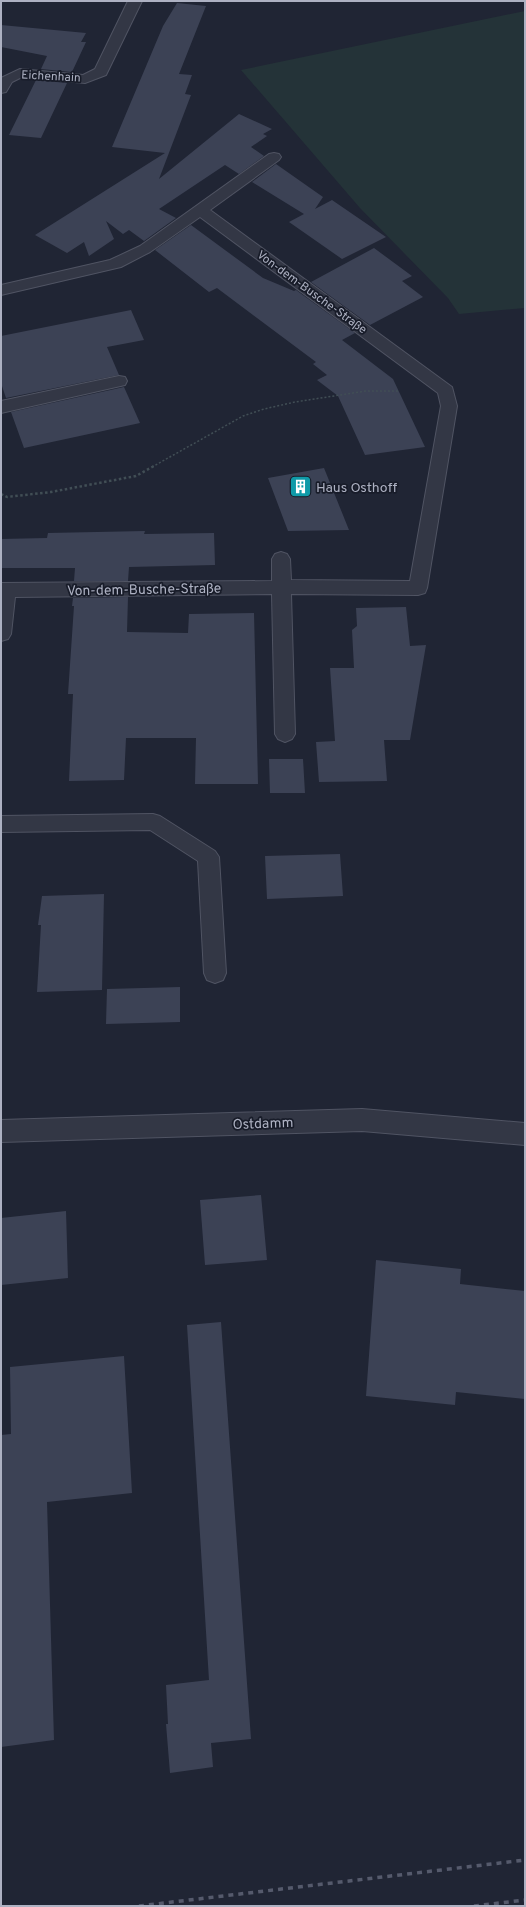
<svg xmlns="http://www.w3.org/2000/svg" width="526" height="1907" viewBox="0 0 526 1907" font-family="Overpass,sans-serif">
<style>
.green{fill:#243338}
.building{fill:#3c4255}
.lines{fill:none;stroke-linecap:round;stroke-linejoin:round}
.minor-casing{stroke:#505463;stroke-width:2}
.path-far1{stroke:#414e55;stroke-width:1.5;stroke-dasharray:2 2;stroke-linecap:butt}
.path{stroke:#414e55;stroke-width:2.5;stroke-dasharray:2.5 2.5;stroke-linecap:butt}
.minor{fill:#333745;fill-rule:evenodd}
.rail{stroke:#555a6c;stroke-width:3.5;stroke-dasharray:5 5;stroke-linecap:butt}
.labels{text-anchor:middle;stroke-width:3.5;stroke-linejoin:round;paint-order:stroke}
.far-street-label{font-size:12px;fill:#adb1c2;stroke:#181c29}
.poi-label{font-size:14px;fill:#adb1c2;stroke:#181c29;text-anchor:start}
.street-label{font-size:14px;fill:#adb1c2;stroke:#181c29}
</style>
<rect width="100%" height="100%" fill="#202534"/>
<path class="green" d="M525 11V308L459 314 448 298 360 208 241 70Z"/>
<path class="building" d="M177 3 206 6 179 74 192 75 185 94 191 95 159 179 239 114 272 129 263 134 267 136 251 147 264 156 239 174 225 165 159 209 176 218 144 241 129 230 123 234 106 221 114 239 89 256 84 242 67 253 35 235 165 153 112 147 163 26Z
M1 25 86 33 81 42H86L72 72 41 69 47 56 1 47Z
M36 80 67 83 41 138 9 135Z
M276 164 323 197 315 209 332 200 386 237 342 259 289 222 304 214 252 182Z
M191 225 263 278 294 291 296 290 355 333 342 340 393 379 425 447 365 455 338 396 317 380 327 375 313 364 316 362 217 288 209 292 155 250Z
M374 248 412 276 402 281 423 297 370 325 311 282Z
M131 310 144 340 107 347 119 375 6 398 1 383V336Z
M124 387 140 423 24 448 11 412Z
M324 468 349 530 288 531 268 478Z
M145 531 144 534 214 533 215 565 129 567 128 581H74L75 568H1V539L47 538 48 533Z
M128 597 127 632 188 633 189 614 254 613 258 784H195L196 738H126L124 780 69 781 73 694H68L74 606H72L73 598Z
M406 607 410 646 426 645 410 740H384L387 781 319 782 316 742 335 741 330 668H354L352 630 357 626 356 608Z
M269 759H303L305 793H270Z
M340 854 343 896 267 899 265 856Z
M104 894 102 990 37 992 41 925H38L42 896Z
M180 987V1022L106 1024 107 989Z
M261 1195 267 1260 205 1265 200 1200Z
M66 1211 68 1278 1 1285V1218Z
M376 1260 461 1269 460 1284 525 1291V1399L456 1392 455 1405 366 1396Z
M221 1322 251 1739 211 1743 213 1767 170 1773 166 1724H168L166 1685 209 1680 187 1325Z
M124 1356 132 1493 47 1502 54 1740 1 1747V1435L11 1434 10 1367Z"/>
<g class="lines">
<defs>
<path id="minor" d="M128 1H142L106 75 85 83 22 77 12 82 6 92 1 93V78L20 69 83 75 95 69Z
M274 153 279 154 281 157 279 160 210 210 452 387 457 406 427 588 425 593 418 595 291 594 295 734 292 739 285 742 278 739 275 734 272 594 15 597 11 634 8 639 1 641V583L272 581V559L275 554 281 552 287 554 290 559 291 580 410 581 441 406 438 393 200 217 150 252 121 267 1 295V285L110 260 140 246 269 154Z
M119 376 125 377 127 381 125 385 1 413V401Z
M153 814 160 816 215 851 219 857 226 973 223 980 215 983 207 980 204 973 198 861 150 830 1 832V816Z
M362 1109 525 1123V1145L362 1131 1 1142V1120Z"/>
</defs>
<use href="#minor" class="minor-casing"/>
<path class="path-far1" d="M152 467 243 416 264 409 295 402 366 391H400"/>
<path class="path" d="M1 494 7 497 51 492 136 476 154 466"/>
<use href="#minor" class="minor"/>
<path class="rail" d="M139 1906 525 1860
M474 1906 525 1900"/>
</g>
<defs>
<symbol id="building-square" viewBox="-11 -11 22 22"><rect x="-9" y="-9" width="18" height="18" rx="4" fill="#0f9aa8" stroke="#181c29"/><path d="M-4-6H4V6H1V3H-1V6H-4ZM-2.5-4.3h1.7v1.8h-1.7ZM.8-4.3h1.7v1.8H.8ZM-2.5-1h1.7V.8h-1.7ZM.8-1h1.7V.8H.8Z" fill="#fff"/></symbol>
</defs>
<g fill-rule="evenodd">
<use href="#building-square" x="288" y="474" width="25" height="25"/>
</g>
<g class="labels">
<g class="far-street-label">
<text transform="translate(51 76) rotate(3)" y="4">Eichenhain</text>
<text transform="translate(312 292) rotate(36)" y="4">Von-dem-Busche-Straße</text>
</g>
<g class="poi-label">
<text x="316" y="492">Haus Osthoff</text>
</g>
<g class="street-label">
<text transform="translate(144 589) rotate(-1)" y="5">Von-dem-Busche-Straße</text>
<text transform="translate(263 1123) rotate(-2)" y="5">Ostdamm</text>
</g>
</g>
<rect width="526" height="1907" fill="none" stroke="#adb1c2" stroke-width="4"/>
</svg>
